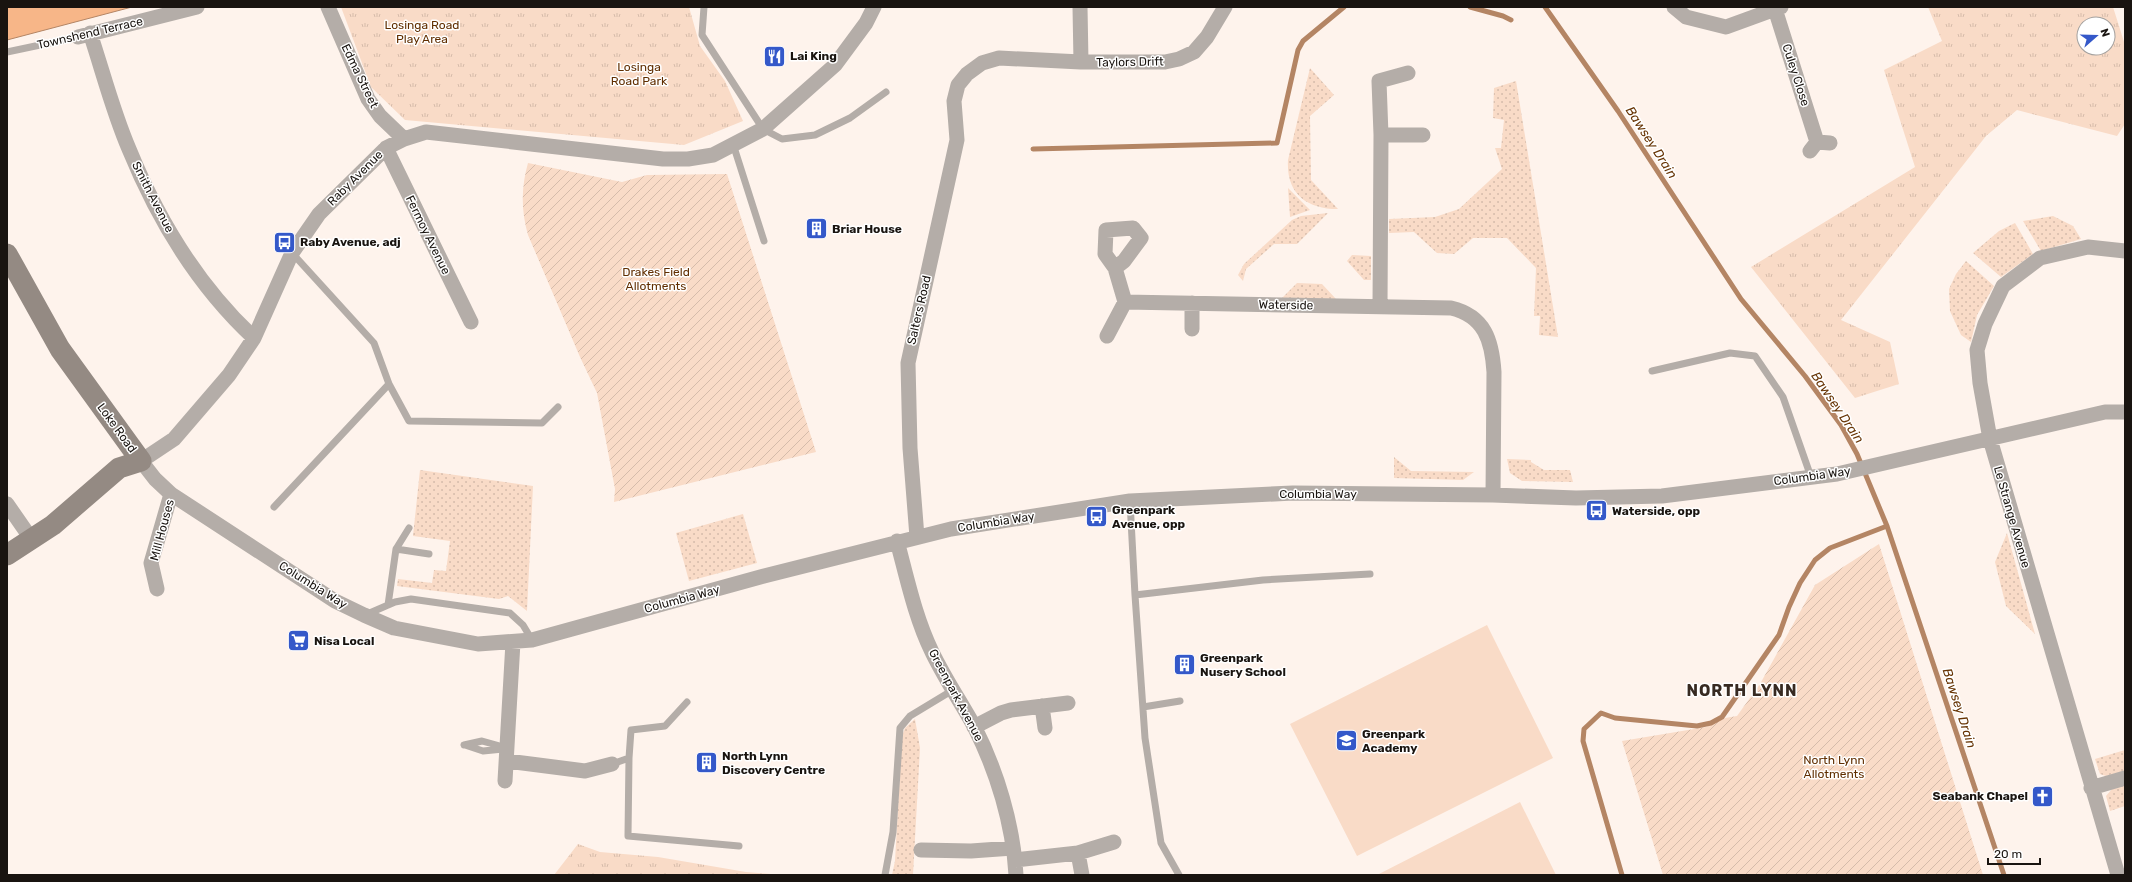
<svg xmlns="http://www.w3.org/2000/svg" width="2132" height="882" viewBox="0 0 2132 882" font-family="Rubik,sans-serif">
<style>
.grass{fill:url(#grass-dots)}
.park{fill:url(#park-tufts);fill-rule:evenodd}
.garden{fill:url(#garden-furrows)}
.pitch{fill:#f9dbc7}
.water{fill:#f7b688;stroke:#b48564}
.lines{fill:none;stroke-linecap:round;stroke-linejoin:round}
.stream{stroke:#b48564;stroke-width:5}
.lane{stroke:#b4ada8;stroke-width:7}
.street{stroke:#b4ada8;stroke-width:15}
.secondary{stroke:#948a83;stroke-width:21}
.labels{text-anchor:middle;stroke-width:3;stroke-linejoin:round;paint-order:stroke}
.park-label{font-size:12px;fill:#602e00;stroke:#fff}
.street-label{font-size:12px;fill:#191410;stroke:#fff}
.poi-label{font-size:12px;font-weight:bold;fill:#191410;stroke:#fff;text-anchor:start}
.water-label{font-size:13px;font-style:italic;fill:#673404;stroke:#fff}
.district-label{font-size:16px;font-weight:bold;letter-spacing:1px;fill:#372a21;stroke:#fff}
</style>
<defs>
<pattern id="grass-dots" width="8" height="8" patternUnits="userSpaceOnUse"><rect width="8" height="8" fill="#f9dbc7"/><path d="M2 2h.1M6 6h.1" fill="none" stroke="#d5bbaa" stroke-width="1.8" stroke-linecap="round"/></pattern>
<pattern id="park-tufts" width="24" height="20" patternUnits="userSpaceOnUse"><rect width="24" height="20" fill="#f9dbc7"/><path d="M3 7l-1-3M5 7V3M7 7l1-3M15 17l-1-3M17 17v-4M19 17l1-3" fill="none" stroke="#d5bbaa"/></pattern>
<pattern id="garden-furrows" width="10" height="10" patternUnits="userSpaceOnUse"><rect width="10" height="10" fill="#f9dbc7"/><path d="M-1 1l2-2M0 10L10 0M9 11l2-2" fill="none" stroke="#d5bbaa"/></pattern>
</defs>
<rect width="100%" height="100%" fill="#fef3ec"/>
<path class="grass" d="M1310 68 1334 95 1310 116 1311 180 1338 209C1306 209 1286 193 1288 160Z
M1516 81 1558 337 1539 335 1540 316H1534L1536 268 1507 238H1473L1454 254 1437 253 1414 232 1389 233V219L1435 217 1459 209 1502 169 1495 148H1501L1504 120 1493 118 1494 88Z
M1288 188 1310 210 1290 217Z
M1328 213 1297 244H1274L1246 269 1243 281 1238 275 1244 264 1292 220 1301 216Z
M2053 216 2073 226 2081 239 2041 251 2023 221Z
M2015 223 2033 254 2001 277 1973 253 1999 231Z
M1352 255 1371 256V280H1364L1347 261Z
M1966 261 1994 286 1977 315 1971 342 1961 335 1950 311 1949 289 1956 274Z
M1297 283 1322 284 1336 299 1282 298Z
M1394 457 1411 471 1474 472 1463 480 1394 478Z
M1507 459 1531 460V462L1544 470H1570L1573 482 1522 481 1510 473Z
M420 470 533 486 527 611 508 596 499 599 397 586 398 579 432 583 434 570 446 571 450 541 413 536Z
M743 514 757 563 689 581 676 533Z
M2007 533 2035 634 2006 606 1995 562Z
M915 719 920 748 913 875H892L895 861 902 736 905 728Z
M2125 750V771L2106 776 2100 774 2095 759Z
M2125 785V806L2110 811 2106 796 2112 789Z"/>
<path class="park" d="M341 7H689L700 46 725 81 743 121 684 145 405 120 371 87Z
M1928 7H2113L2125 45V124L2117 136 2017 110 1986 136 1841 320 1890 342 1899 384 1855 398 1751 267 1915 167 1884 70 1942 41ZM2084 24H2108V48H2084Z
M578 844 600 852 658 857 746 872 783 875H554Z"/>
<path class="garden" d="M528 163 622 182 647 175 727 174 816 452 614 502 615 489 597 393 580 357 528 235C521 211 521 187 528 163Z
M1879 544 1983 875H1663L1622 741 1706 727 1725 718 1737 716 1760 684 1815 585Z"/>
<path class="pitch" d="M1487 625 1553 758 1357 856 1290 724Z
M1520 802 1556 875H1377Z"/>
<path class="water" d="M7 7H132L7 40Z"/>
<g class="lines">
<path class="stream" d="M1470 7 1503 16 1511 20
M1545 7 1618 111 1741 299 1805 376 1841 425 1857 454 1887 526 2004 875
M1033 149 1277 143 1298 50 1303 41 1344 7
M1622 875 1583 741 1584 729 1601 713 1615 718 1697 726 1711 723 1722 717 1779 635 1789 607 1800 583 1815 560 1830 548 1887 526"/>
<path class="lane" d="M704 7 702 35 763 129 782 139 815 135 850 118 886 92
M7 52 78 37
M733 144 764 241
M292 253 374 343 389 384 409 421 542 423 558 407
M1652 371 1730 353 1755 356 1783 397 1811 477
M1130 501 1135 595 1263 580 1370 574
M274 507 389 384
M396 549 429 554
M1135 595 1145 738 1161 843 1179 875
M388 605 396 549 409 528
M365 615 395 602 411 599 510 613 523 625 532 640
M1143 707 1180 701
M464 745 482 741 507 748
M465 745 483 751 503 749
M629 758 631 730 665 726 687 702
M612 764 629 758 628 836 739 846
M885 875 893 832 900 728 910 716 953 690"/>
<path class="street" d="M328 7 368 99 380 116 404 139
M874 7 866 23 835 65 763 129 713 155 688 159H663L426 132 404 139 386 148 319 214 292 253 254 338 229 375 174 439 141 461 155 479 171 494 335 601 364 615 394 628 478 644 532 640 764 576 951 529 1130 501 1293 493 1493 495 1576 498 1662 496 1837 474 2105 412H2125
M1080 7 1081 62
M1674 7 1686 17 1726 27 1781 7
M1775 9 1817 142
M90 33C103 72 113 112 129 149 158 220 198 286 254 338
M78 37 197 7
M1381 135H1423
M386 148 471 322
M1810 151 1817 142 1830 143
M1133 228 1141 238 1124 261 1115 268 1105 254 1106 230Z
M1115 268 1125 302 1451 308C1485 316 1492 341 1494 372L1493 495
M1380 307 1381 135 1379 81 1408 73
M1192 329V303
M1107 336 1125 302
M7 504 32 540
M917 537 910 448 908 363 957 140 954 101 958 85 967 74 982 63 999 58 1081 62H1165L1179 59 1194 52 1207 37 1225 7
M897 541C907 578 915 617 932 652 944 677 960 701 974 726 997 771 1013 824 1016 875
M157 589 151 563 171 494
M1042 706 1045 728
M974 727 1001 713 1011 710 1068 703
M507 761 585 771 612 764
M505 781 513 642
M2091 788 2125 778
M921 850 971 851 1013 848
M1078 853 1082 875
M1015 860 1078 853 1114 842
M2118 875 1990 439 1980 383 1977 350 1985 324 2003 286 2040 258 2088 247 2125 251"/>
<path class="secondary" d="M7 254 60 349 141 461 119 468 53 525 7 555"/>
</g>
<defs>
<symbol id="restaurant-square" viewBox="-11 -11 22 22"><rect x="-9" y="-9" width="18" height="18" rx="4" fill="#3458c9" stroke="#fff"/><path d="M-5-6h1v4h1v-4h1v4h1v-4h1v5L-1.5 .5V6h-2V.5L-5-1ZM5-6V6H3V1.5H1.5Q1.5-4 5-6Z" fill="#fff"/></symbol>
<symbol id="building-square" viewBox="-11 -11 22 22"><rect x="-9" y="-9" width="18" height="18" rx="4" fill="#3458c9" stroke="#fff"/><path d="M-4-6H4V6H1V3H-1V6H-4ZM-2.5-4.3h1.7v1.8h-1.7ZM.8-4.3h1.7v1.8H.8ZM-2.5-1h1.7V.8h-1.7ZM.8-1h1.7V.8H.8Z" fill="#fff"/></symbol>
<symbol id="bus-square" viewBox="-11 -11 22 22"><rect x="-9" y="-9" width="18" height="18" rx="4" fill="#3458c9" stroke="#fff"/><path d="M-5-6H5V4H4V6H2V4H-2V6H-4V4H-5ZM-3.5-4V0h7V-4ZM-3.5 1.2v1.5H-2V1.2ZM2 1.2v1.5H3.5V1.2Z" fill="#fff"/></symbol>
<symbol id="supermarket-square" viewBox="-11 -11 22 22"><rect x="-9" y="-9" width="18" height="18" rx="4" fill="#3458c9" stroke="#fff"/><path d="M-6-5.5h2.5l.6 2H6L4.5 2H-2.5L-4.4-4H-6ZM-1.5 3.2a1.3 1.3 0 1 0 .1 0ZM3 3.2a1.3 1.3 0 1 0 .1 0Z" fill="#fff"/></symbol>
<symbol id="school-square" viewBox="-11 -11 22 22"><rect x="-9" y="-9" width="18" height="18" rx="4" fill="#3458c9" stroke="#fff"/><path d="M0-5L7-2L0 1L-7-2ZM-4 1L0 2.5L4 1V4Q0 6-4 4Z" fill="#fff"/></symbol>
<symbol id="church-square" viewBox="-11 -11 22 22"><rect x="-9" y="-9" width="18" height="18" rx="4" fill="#3458c9" stroke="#fff"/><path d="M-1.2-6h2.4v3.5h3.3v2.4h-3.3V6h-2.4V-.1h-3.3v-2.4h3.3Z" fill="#fff"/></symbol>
</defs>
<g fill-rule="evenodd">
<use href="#restaurant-square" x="762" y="44" width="25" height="25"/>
<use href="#building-square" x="804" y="216" width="25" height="25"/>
<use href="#bus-square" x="272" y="230" width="25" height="25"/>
<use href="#bus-square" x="1584" y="498" width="25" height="25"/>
<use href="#bus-square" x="1084" y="504" width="25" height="25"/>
<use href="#supermarket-square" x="286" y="628" width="25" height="25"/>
<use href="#building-square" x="1172" y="652" width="25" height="25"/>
<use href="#school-square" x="1334" y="728" width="25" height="25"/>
<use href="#building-square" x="694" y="750" width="25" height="25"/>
<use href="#church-square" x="2030" y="784" width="25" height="25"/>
</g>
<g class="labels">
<g class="park-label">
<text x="422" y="29">Losinga Road<tspan x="422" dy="14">Play Area</tspan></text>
<text x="639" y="71">Losinga<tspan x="639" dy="14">Road Park</tspan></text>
<text x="656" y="276">Drakes Field<tspan x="656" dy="14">Allotments</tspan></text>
<text x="1834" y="764">North Lynn<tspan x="1834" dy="14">Allotments</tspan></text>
</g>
<g class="street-label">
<text transform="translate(90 33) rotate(-13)" y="4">Townshend Terrace</text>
<text transform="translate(1130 62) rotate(-1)" y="4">Taylors Drift</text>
<text transform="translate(1796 75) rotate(72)" y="4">Culey Close</text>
<text transform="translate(360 76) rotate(64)" y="4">Edma Street</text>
<text transform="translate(355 178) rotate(-45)" y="4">Raby Avenue</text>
<text transform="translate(153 197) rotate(63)" y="4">Smith Avenue</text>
<text transform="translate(428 235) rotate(64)" y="4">Fermoy Avenue</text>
<text transform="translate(1286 305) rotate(1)" y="4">Waterside</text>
<text transform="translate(919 310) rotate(-77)" y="4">Salters Road</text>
<text transform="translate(117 428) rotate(54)" y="4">Loke Road</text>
<text transform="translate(1812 476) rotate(-8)" y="4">Columbia Way</text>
<text x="1318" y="498">Columbia Way</text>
<text transform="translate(2012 517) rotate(74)" y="4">Le Strange Avenue</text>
<text transform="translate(996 522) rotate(-9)" y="4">Columbia Way</text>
<text transform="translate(162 530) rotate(-75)" y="4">Mill Houses</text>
<text transform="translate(313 585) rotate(32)" y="4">Columbia Way</text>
<text transform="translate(682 599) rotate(-15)" y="4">Columbia Way</text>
<text transform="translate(956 695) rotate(62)" y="4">Greenpark Avenue</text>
</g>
<g class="poi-label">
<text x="790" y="60">Lai King</text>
<text x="832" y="233">Briar House</text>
<text x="300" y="246">Raby Avenue, adj</text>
<text x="1112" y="514">Greenpark<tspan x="1112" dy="14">Avenue, opp</tspan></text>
<text x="1612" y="515">Waterside, opp</text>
<text x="314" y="645">Nisa Local</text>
<text x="1200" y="662">Greenpark<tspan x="1200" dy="14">Nusery School</tspan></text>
<text x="1362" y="738">Greenpark<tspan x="1362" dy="14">Academy</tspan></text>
<text x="722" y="760">North Lynn<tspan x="722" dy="14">Discovery Centre</tspan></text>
<text x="2028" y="800" text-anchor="end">Seabank Chapel</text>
</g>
<g class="water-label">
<text transform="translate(1652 142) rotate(57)" y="5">Bawsey Drain</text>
<text transform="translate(1838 407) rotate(56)" y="5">Bawsey Drain</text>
<text transform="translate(1960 708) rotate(72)" y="5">Bawsey Drain</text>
</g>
<g class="district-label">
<text x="1742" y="696">NORTH LYNN</text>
</g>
</g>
<rect width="2132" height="882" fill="none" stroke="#191410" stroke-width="16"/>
<g transform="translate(2096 36) rotate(70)"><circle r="19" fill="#ffffff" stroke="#a3a19f"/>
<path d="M0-3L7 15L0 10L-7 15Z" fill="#3458c9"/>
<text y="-6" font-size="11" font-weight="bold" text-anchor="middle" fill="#191410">N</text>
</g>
<path d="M1988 858v6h52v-6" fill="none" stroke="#191410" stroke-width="2"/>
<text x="1994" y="858" font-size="12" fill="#191410" stroke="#ffffff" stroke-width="3" paint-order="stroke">20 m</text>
</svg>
